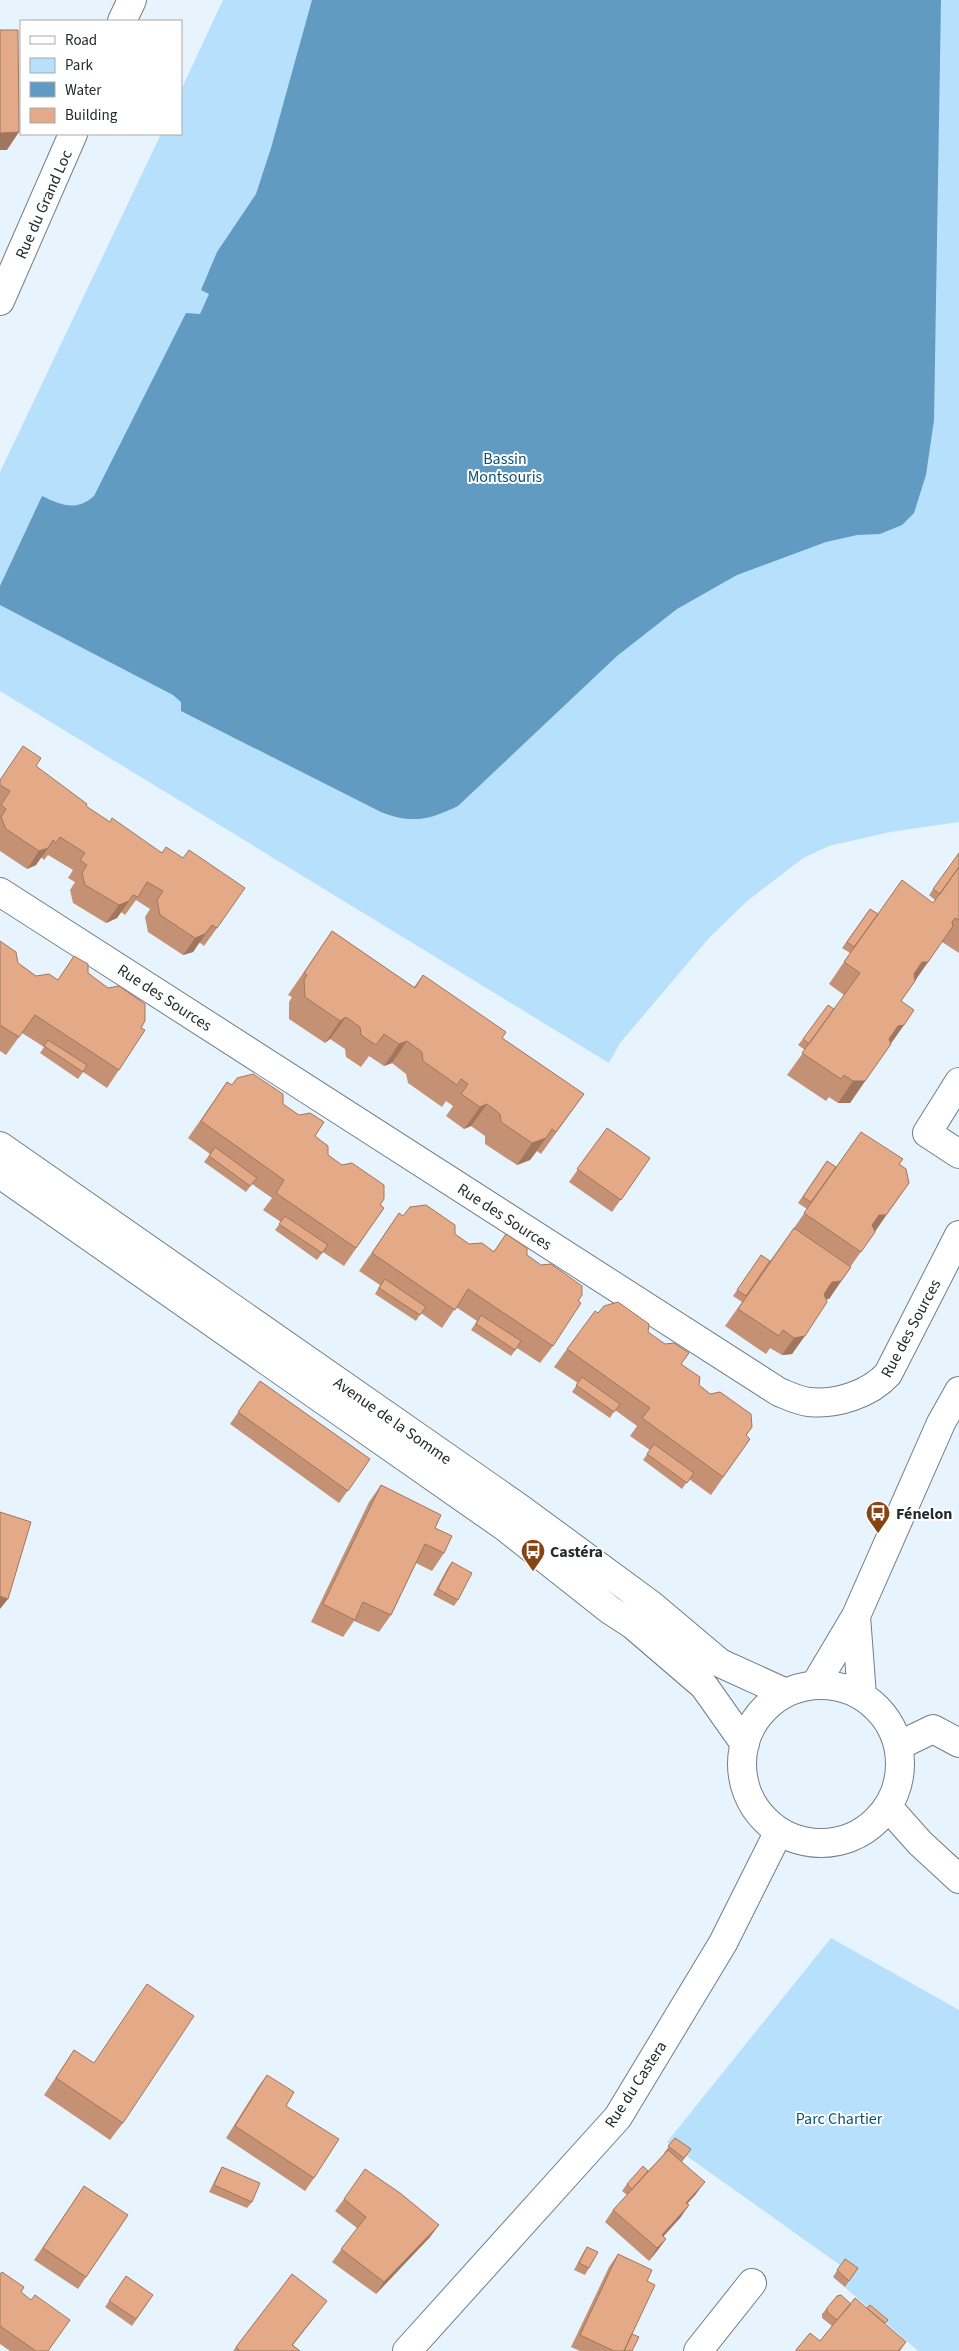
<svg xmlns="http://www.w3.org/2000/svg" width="959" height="2351" viewBox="0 0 959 2351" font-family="'Source Sans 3',sans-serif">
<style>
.park{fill:#b7e0fd}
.water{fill:#619bc1}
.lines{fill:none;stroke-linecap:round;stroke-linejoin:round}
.minor-casing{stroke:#717e88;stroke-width:30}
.minor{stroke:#fff;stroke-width:28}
.wall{fill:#c49174}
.shaded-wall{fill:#a0765e}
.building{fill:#e4a987;stroke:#a0765e}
.labels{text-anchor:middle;stroke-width:4;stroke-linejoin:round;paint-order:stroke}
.street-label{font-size:16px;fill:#242a2d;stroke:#fff}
.park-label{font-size:16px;fill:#075278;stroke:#fff}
.poi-label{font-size:16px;font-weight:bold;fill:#242a2d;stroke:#fff;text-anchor:start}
</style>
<rect width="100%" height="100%" fill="#e8f4fd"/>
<path class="park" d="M223 0H959V822L890 832 829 846 803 858 746 902 709 938 620 1043 609 1063 0 691V472L161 134H181V90Z
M831 1938 959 2010V2351H918L833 2277 840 2265 667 2142Z"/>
<path class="water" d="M312 0H941L934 420 926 475 914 513 902 525 880 534 857 535 826 542 737 575 677 609 617 656 458 806C429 820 412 824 381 812L181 711V702L173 695 0 605V586L42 496C61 505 76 512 94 496L186 313 200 314 209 294 201 290 217 252 256 194 271 148Z"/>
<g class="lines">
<defs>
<path id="minor" d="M122 21 132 0
M0 301 73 134
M0 892 779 1392C789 1396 799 1401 809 1402 836 1405 870 1394 888 1374L959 1235
M959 1082 927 1133 959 1154
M0 1146 518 1507 650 1604 720 1663 786 1693
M0 1174 505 1527 610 1610 633 1625 704 1686 745 1744
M856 1616 862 1696
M815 1685 856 1616 941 1423 959 1391
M742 1764a79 79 0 1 1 158 0a79 79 0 1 1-158 0Z
M898 1746 933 1729 959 1743
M888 1807 920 1843 959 1879
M407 2351 618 2117 723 1943 779 1831
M698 2351 752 2283"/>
</defs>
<use href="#minor" class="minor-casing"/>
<use href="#minor" class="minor"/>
</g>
<path class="wall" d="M36 766 86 806 217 928 204 946 199 942 193 952 183 955 148 932 145 917 150 909 136 900 125 915 121 912 117 918 106 923 73 903 70 890 75 882 68 878 73 870 48 855 44 860 41 857 36 865 27 869 0 851V780Z
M959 853V953L942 942 901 1001 904 1025 850 1103H838L829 1097 826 1101 787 1075 805 1050 798 1045 803 1039 834 1009 844 995 829 984 850 953 842 948 870 909 878 914 933 903 935 900 929 895Z
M332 931 414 987 423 975 502 1038 584 1094 541 1154 537 1151 530 1160 517 1165 485 1144V1136L471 1126 464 1129 446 1116 453 1106 446 1101 442 1107 408 1083 406 1074 392 1063 384 1066 369 1056 361 1067 346 1057 345 1049 330 1039 325 1043 289 1019V1002L292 997 288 995Z
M0 941 18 963 36 976 58 980 74 956 88 973 141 1028 119 1070 107 1088 83 1072 78 1079 40 1053 44 1047 22 1033 6 1055 0 1051Z
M227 1082 232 1085 283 1104 315 1136 328 1155 384 1208 344 1266 323 1252 317 1260 275 1230 281 1222 263 1210 272 1198 252 1184 246 1192 204 1162 210 1154 188 1138Z
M607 1128 650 1158 612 1212 569 1182Z
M827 1161 836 1167 899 1164 909 1183 851 1266 829 1299H826L792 1354 782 1355 770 1348 766 1354 725 1326 742 1302 733 1296 757 1261H770L794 1228 807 1209 798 1203Z
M399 1213 403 1216 455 1234 469 1244 494 1251 506 1234 527 1255 578 1301 553 1346 540 1363 517 1348 511 1356 471 1330 477 1321 456 1307 442 1328 421 1313 416 1321 375 1294 380 1285 359 1271Z
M598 1313 648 1332 681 1364 699 1385 752 1427 746 1436 750 1439 711 1495 689 1479 682 1489 643 1460 650 1450 630 1436 637 1426 615 1410 610 1418 572 1392 578 1383 554 1367 567 1349Z
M260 1381 370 1459 339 1503 230 1424Z
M381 1485 435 1528 444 1553 432 1571 416 1563 391 1615 379 1632 354 1621 343 1637 311 1622 369 1502Z
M452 1562 458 1600 454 1606 433 1595 447 1569Z
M74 2050 123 2123 110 2140 44 2095Z
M267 2075 286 2106 314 2178 305 2191 226 2138 258 2087Z
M675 2138 691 2149 682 2162 696 2194 687 2204 689 2205 680 2218 663 2236 666 2239 657 2251 649 2261 605 2222 613 2210 627 2195 622 2191 627 2184 648 2171 665 2153H664Z
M222 2167 252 2202 247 2208 209 2192 218 2174Z
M84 2186 128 2215 78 2289 34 2260Z
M344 2199 430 2237 376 2294 332 2262 357 2228 335 2211Z
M587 2247 589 2268 585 2275 574 2270 583 2253Z
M618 2254 647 2281 632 2334V2351H580L571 2347 609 2267Z
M845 2259 858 2268 845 2287 833 2277Z
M0 2274 21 2292 48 2351H10L0 2344Z
M292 2274 318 2313 293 2345 300 2351H233Z
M126 2276 153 2295 132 2326 105 2307Z
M851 2304 885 2324 906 2342 900 2351H795L810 2333 820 2341 832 2326 822 2318V2314L827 2308Z"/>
<path class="shaded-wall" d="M19 132 7 150H0V133Z
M48 848 36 865 27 869 39 851Z
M129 901 117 918 106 923 119 905Z
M212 925 193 952 183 955 195 938Z
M922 962H928L914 982 907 984Z
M346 1017 330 1039 325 1043 340 1021Z
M904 1025 888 1047 883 1048 898 1026Z
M407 1041 392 1063 384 1066 399 1044Z
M853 1081H865L850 1103H838Z
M487 1104 471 1126 464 1129 480 1107Z
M546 1138 530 1160 517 1165 532 1143Z
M879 1215H886L874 1233 867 1232Z
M851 1267 829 1299 820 1300 832 1282Z
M805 1336 792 1354 782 1355 794 1338Z
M0 1596 8 1599 0 1609Z
M705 2182 696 2194 677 2215 686 2203Z
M689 2205 680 2218 654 2247 662 2235Z
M439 2225 430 2237 376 2294 384 2282Z
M666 2239 657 2251 649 2261 657 2248Z"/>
<path class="building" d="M0 30H18L19 132 0 133Z
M23 746 41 758 36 766 87 804 86 806 110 822 112 818 162 853 166 847 183 858 189 850 245 888 217 928 212 925 205 934 195 938 160 915 157 900 163 891 147 882 138 897 133 895 129 901 119 905 85 885 82 873 87 865 80 860 85 853 60 837 56 843 53 840 48 848 39 851 6 829 1 817 6 809 1 805 10 791 0 785V780Z
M959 853V867L940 894 933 889Z
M959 867V920L955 918 952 922 953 926 928 962H922L914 974 915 981 901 1001 914 1010 904 1025 898 1026 889 1039 891 1044 865 1081H853L844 1075 841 1079 802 1053 860 973 844 962 902 880 933 903Z
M870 909 878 914 854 947 847 942Z
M332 931 415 988 423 975 506 1032 502 1038 584 1094 556 1132 552 1129 546 1138 532 1143 501 1122 500 1114 487 1104 480 1107 461 1094 468 1084 461 1079 457 1085 423 1061 422 1052 407 1041 399 1044 384 1034 376 1045 361 1035 360 1027 346 1017 340 1021 305 997 304 980 307 975 304 973Z
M0 941 16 952 18 963 36 976 49 974 58 980 74 956 88 964V973L108 988 119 986 145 1004V1021L141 1028 145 1030 119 1070 35 1015 19 1037 0 1025Z
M828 1005 834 1009 809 1044 803 1039Z
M48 1040 87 1065 83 1072 44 1046Z
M253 1074 283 1094V1104L299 1115 310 1113 324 1122 315 1136 328 1146V1155L342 1165 352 1163 384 1185V1199L380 1205 384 1208 356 1248 276 1193 284 1180 201 1121 227 1082 232 1085 237 1078Z
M607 1128 650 1158 621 1200 577 1169Z
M861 1132 903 1159 899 1164 906 1169 909 1183 886 1215H879L872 1225 875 1232 861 1252 804 1213Z
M215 1147 257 1178 250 1186 209 1156Z
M827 1161 836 1167 811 1202 803 1197Z
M426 1205 455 1225V1234L469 1244 482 1243 494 1252 506 1234 527 1248V1255L541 1265 551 1264 582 1286V1295L578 1301 581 1303 553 1346 468 1289 455 1310 372 1253 399 1213 403 1216 410 1207Z
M285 1216 328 1245 322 1253 279 1224Z
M794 1228 851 1267 841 1281 832 1282 824 1294 827 1302 805 1336 794 1338 783 1330 779 1336 738 1309Z
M761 1255 770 1261 746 1296 737 1290Z
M385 1279 426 1307 420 1315 379 1288Z
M618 1302 649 1324 648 1332 665 1344 674 1343 689 1353 681 1364 700 1377 699 1385 710 1394 720 1392 751 1414 752 1427 746 1435 750 1439 723 1477 642 1418 650 1408 567 1349 595 1311 598 1313 604 1306Z
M481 1315 521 1341 515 1350 476 1324Z
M582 1377 620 1404 614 1412 576 1385Z
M260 1381 370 1459 348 1491 238 1412Z
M654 1444 694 1473 687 1483 647 1454Z
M381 1485 441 1515 435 1528 452 1536 444 1553 425 1544 391 1615 363 1602 355 1620 323 1604Z
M0 1512 31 1522 8 1599 0 1596Z
M452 1562 472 1573 458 1600 438 1589Z
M147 1984 194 2016 123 2123 56 2078 74 2050 94 2063Z
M267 2075 294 2092 286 2106 339 2139 314 2178 235 2126Z
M675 2138 691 2149 684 2158 668 2146Z
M668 2150 705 2182 686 2203 689 2205 662 2235 666 2239 657 2248 613 2210Z
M643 2166 648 2171 632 2189 627 2184Z
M222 2167 260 2183 252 2202 214 2185Z
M365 2169 400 2193 439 2225 384 2282 341 2249 366 2217 344 2199Z
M84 2186 128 2215 86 2277 43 2248Z
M587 2247 598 2252 589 2268 579 2263Z
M618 2254 652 2270 647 2281 655 2285 624 2351H614L580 2335Z
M845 2259 858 2268 849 2281 837 2270Z
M2 2272 24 2287 21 2292 31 2300 35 2295 70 2320 48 2351H36L0 2326V2274Z
M292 2274 327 2301 292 2345 300 2351H240L236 2347Z
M126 2276 153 2295 136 2319 109 2301Z
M841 2295 851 2304 837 2320 827 2312V2308L837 2296Z
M855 2298 906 2342 898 2351H797L796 2350 810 2333 820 2341Z
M870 2305 888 2320 885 2323 867 2308Z
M632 2334 639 2337 632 2351H624Z"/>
<defs>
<symbol id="bus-pin" viewBox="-11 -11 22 30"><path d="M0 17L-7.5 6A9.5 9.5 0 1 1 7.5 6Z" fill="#864414" stroke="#fff"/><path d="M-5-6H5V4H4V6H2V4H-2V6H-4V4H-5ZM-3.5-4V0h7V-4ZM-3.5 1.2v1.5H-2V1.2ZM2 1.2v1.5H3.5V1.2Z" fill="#fff"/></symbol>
</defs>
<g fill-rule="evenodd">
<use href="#bus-pin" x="864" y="1499" width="28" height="38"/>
<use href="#bus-pin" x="519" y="1537" width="28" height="38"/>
</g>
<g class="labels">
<g class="street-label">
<text transform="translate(43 204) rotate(-66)" y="6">Rue du Grand Loc</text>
<text transform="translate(165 997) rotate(33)" y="6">Rue des Sources</text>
<text transform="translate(505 1216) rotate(33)" y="6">Rue des Sources</text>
<text transform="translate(910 1328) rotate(-62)" y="6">Rue des Sources</text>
<text transform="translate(393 1420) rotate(35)" y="6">Avenue de la Somme</text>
<text transform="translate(635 2084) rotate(-57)" y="6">Rue du Castera</text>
</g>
<g class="park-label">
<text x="505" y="464">Bassin<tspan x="505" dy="18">Montsouris</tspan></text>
<text x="839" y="2124">Parc Chartier</text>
</g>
<g class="poi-label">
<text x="896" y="1519">Fénelon</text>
<text x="550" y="1557">Castéra</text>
</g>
</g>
<rect x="20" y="20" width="162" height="115" fill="#ffffff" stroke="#a7aaab"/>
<rect x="30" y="36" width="25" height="8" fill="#ffffff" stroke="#a7aaab"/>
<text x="65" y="45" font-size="15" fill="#242a2d">Road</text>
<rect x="30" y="58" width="25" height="15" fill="#b7e0fd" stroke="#a7aaab"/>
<text x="65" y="70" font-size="15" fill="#242a2d">Park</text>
<rect x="30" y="82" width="25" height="15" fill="#619bc1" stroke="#a7aaab"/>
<text x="65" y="95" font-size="15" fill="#242a2d">Water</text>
<rect x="30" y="108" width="25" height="15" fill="#e4a987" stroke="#a7aaab"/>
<text x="65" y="120" font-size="15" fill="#242a2d">Building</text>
</svg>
